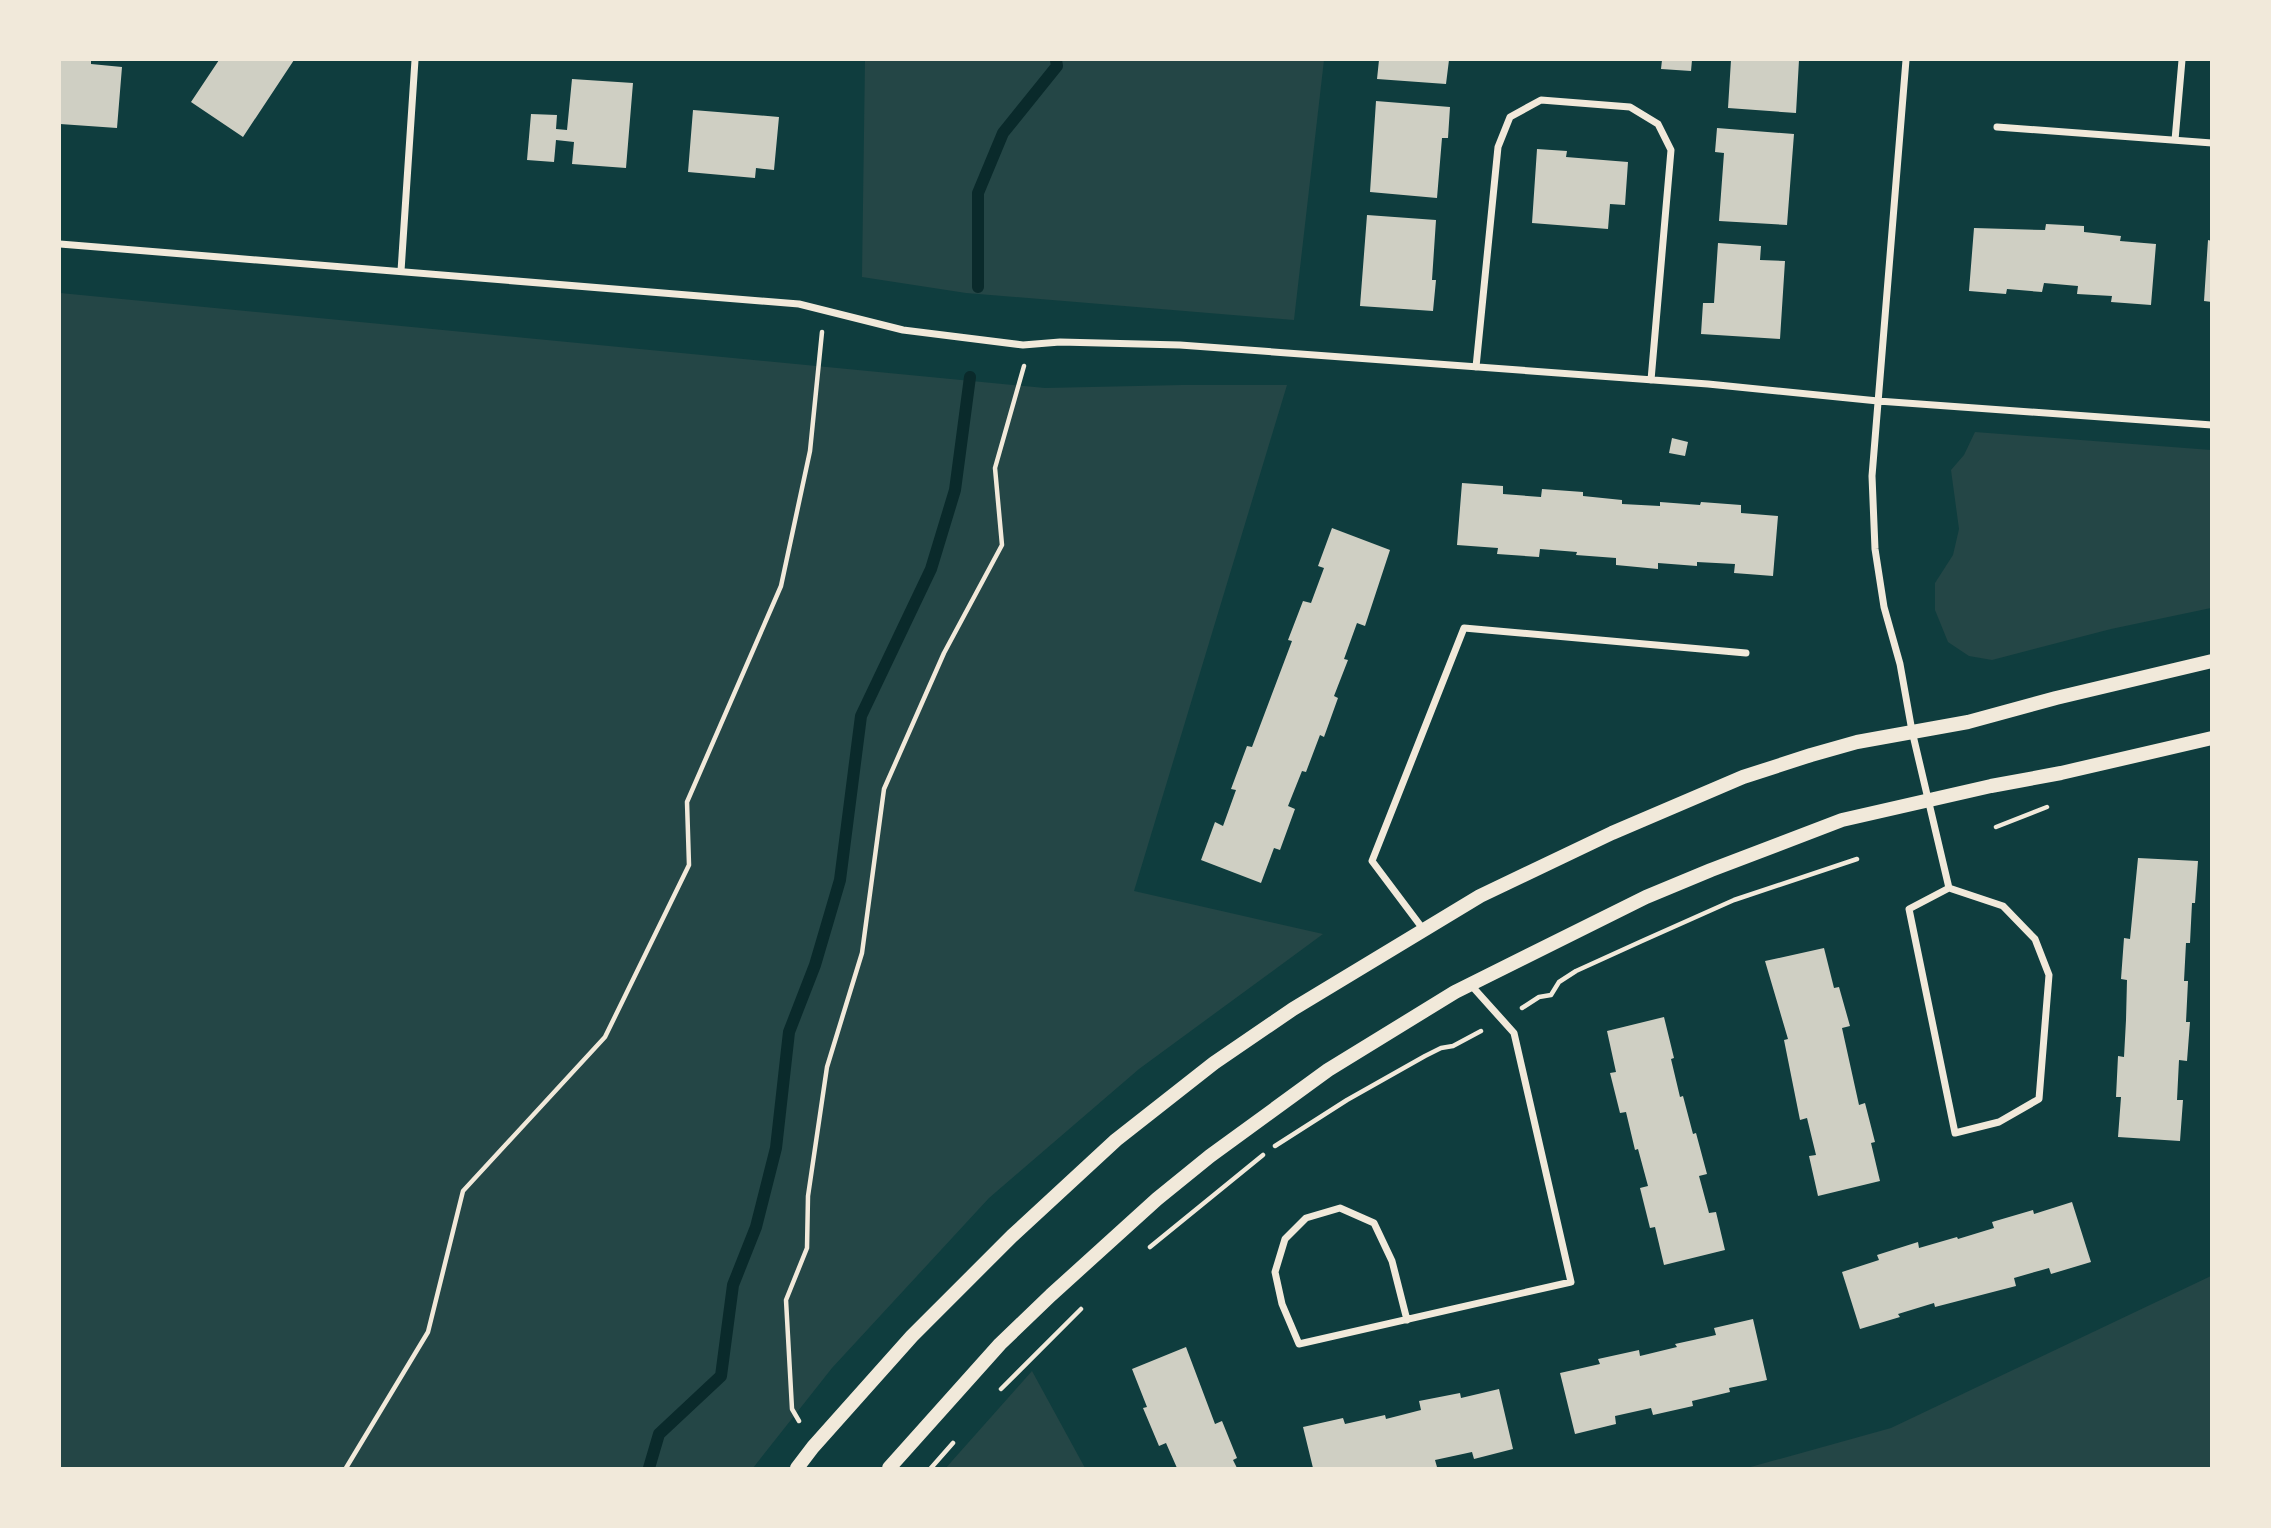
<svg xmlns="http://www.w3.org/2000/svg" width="2271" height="1528" viewBox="0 0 2271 1528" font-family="'DejaVu Sans',sans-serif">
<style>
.green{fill:#244646}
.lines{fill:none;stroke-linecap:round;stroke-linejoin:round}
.stream{stroke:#0a2a2b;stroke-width:12}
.building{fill:#cfcfc3}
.path{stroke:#f1e9da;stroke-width:4.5}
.minor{stroke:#f1e9da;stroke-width:7}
.secondary{stroke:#f1e9da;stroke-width:14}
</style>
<rect width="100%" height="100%" fill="#0f3d3e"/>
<path class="green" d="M865 60H1324L1294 320 966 293 862 277Z
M60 293 1045 388 1183 385H1287L1134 891 1323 934 1139 1069 989 1198 832 1368 753 1468H60Z
M1975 432 2211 450V608L2111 629 1992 660 1969 656 1948 642 1935 610V583L1953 555 1959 529 1951 470 1964 455Z
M2211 1276V1468H1747L1891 1428Z
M1032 1371 1085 1468H946L952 1461Z"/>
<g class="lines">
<path class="stream" d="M978 287V193L1003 133 1057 66 1056 60
M649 1468 659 1434 721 1376 733 1285 756 1227 776 1148 789 1032 815 965 840 880 861 716 931 569 955 490 970 377"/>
</g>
<path class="building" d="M60 60H91V64L122 67 117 128 60 124Z
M219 60H294L243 137 191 102Z
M1379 60H1449L1446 84 1377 79Z
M1662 60H1692L1691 71 1661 69Z
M1731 60H1799L1796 113 1728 108Z
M572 79 633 83 626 168 572 164 574 142 556 140 554 162 527 160 531 114 557 115 556 129 567 130Z
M1376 101 1450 107 1448 138H1442L1437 198 1370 192Z
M693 110 779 117 774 170 756 168 755 178 688 172Z
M1717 128 1794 134 1787 225 1719 221 1724 153 1715 152Z
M1537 149 1567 151 1566 157 1628 162 1625 205 1610 204 1608 229 1532 223Z
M1367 215 1436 220 1432 280H1436L1433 311 1360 306Z
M2046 224 2084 226V232L2121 236 2120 241 2156 244 2151 305 2111 302 2112 296 2077 294 2078 286 2044 283 2042 292 2007 289 2006 294 1969 291 1974 228 2045 230Z
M2208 240 2212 241V302L2204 301Z
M1718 243 1761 246 1760 260 1785 261 1780 339 1701 334 1703 303H1714Z
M1672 438 1688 442 1685 456 1669 453Z
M1462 483 1503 486V494L1541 497 1542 489 1583 492V496L1622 500V504L1660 506V502L1700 505 1701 502 1741 505V513L1778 516 1773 576 1734 573 1735 564 1697 562V566L1658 563V569L1616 565V558L1576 555 1577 552 1540 549 1539 557 1497 554 1498 548 1457 545Z
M1332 528 1390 550 1365 626 1357 623 1344 659 1348 660 1334 696 1338 698 1324 737 1320 735 1306 772 1302 771 1288 806 1295 809 1280 850 1274 848 1261 883 1201 860 1215 822 1223 826 1236 790 1231 789 1247 746 1252 747 1292 641 1288 640 1303 601 1311 603 1324 568 1318 566Z
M2138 858 2198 861 2195 903H2192L2190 943H2186L2184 981H2188L2186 1022H2190L2187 1061 2179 1060 2177 1100H2183L2180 1141 2118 1137 2121 1097H2116L2118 1056 2124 1057 2126 1020 2127 980 2121 979 2124 938 2130 939Z
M1824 948 1834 988 1839 987 1850 1026 1842 1028 1859 1105 1865 1103 1875 1142 1871 1143 1880 1181 1818 1196 1809 1156 1816 1155 1807 1118 1800 1120 1784 1040 1788 1039 1765 961Z
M1664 1017 1674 1058 1671 1059 1680 1097 1683 1096 1693 1134 1696 1133 1707 1174 1699 1176 1709 1213 1716 1212 1725 1250 1664 1265 1655 1227 1650 1228 1640 1188 1648 1186 1638 1149 1635 1150 1626 1112 1620 1113 1610 1073 1616 1072 1607 1031Z
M2072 1202 2091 1262 2051 1274 2049 1268 2014 1278 2016 1286 1935 1307 1934 1303 1898 1314 1900 1317 1860 1329 1842 1272 1879 1260 1877 1255 1918 1242 1919 1248 1957 1237 1958 1239 1994 1228 1992 1222 2033 1210 2034 1214Z
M1753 1319 1767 1380 1729 1388 1730 1392 1692 1401 1693 1406 1653 1415 1651 1408 1615 1416 1616 1424 1575 1434 1560 1373 1600 1364 1598 1359 1639 1350 1640 1356 1677 1347 1675 1344 1716 1335 1714 1328Z
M1186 1347 1215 1424 1222 1421 1237 1458 1233 1460 1237 1468H1177L1166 1443 1159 1446 1143 1408 1147 1407 1132 1369Z
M1499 1389 1513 1449 1474 1459 1472 1452 1435 1460 1437 1467 1433 1468H1313L1303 1427 1343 1418 1345 1424 1385 1415 1386 1419 1421 1410 1419 1401 1460 1393 1461 1398Z"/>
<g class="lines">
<path class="path" d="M1996 827 2047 807
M1522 1008 1539 997 1551 995 1559 982 1576 971 1642 941 1734 900 1857 859
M1275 1146 1347 1100 1425 1056 1441 1048 1453 1046 1481 1031
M1150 1247 1263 1155
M1001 1389 1081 1309
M799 1421 792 1409 786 1300 807 1248 808 1196 827 1067 862 953 884 789 944 653 1002 545 995 468 1024 366
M346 1468 428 1332 463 1191 605 1037 689 865 687 802 781 586 810 451 822 332
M931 1468 953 1443"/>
<path class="minor" d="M1906 60 1872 476 1875 549 1884 607 1900 664 1912 731 1949 888 1909 909 1955 1133 1999 1122 2039 1099 2049 975 2035 939 2003 906 1949 888
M1997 127 2212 143
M2175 140 2182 60
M60 244 799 304 903 330 1023 345 1060 342 1180 345 1708 384 1878 401 2212 425
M401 271 415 60
M1476 367 1498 147 1510 117 1541 100 1630 107 1658 124 1671 150 1651 380
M1423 929 1372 861 1464 628 1746 653
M1407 1320 1392 1261 1374 1223 1340 1208 1306 1218 1285 1239 1275 1272 1282 1304 1299 1344 1571 1282 1514 1033 1470 984"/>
<path class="secondary" d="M797 1468 813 1447 912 1336 1012 1236 1116 1140 1214 1063 1293 1009 1480 896 1612 833 1743 777 1811 755 1857 742 1968 722 2056 698 2212 661
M889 1468 1000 1344 1051 1295 1157 1199 1210 1156 1328 1070 1455 992 1646 897 1711 870 1842 820 1991 786 2061 773 2212 738"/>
</g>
<rect width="2271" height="1528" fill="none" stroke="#f1e9da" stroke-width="122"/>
</svg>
